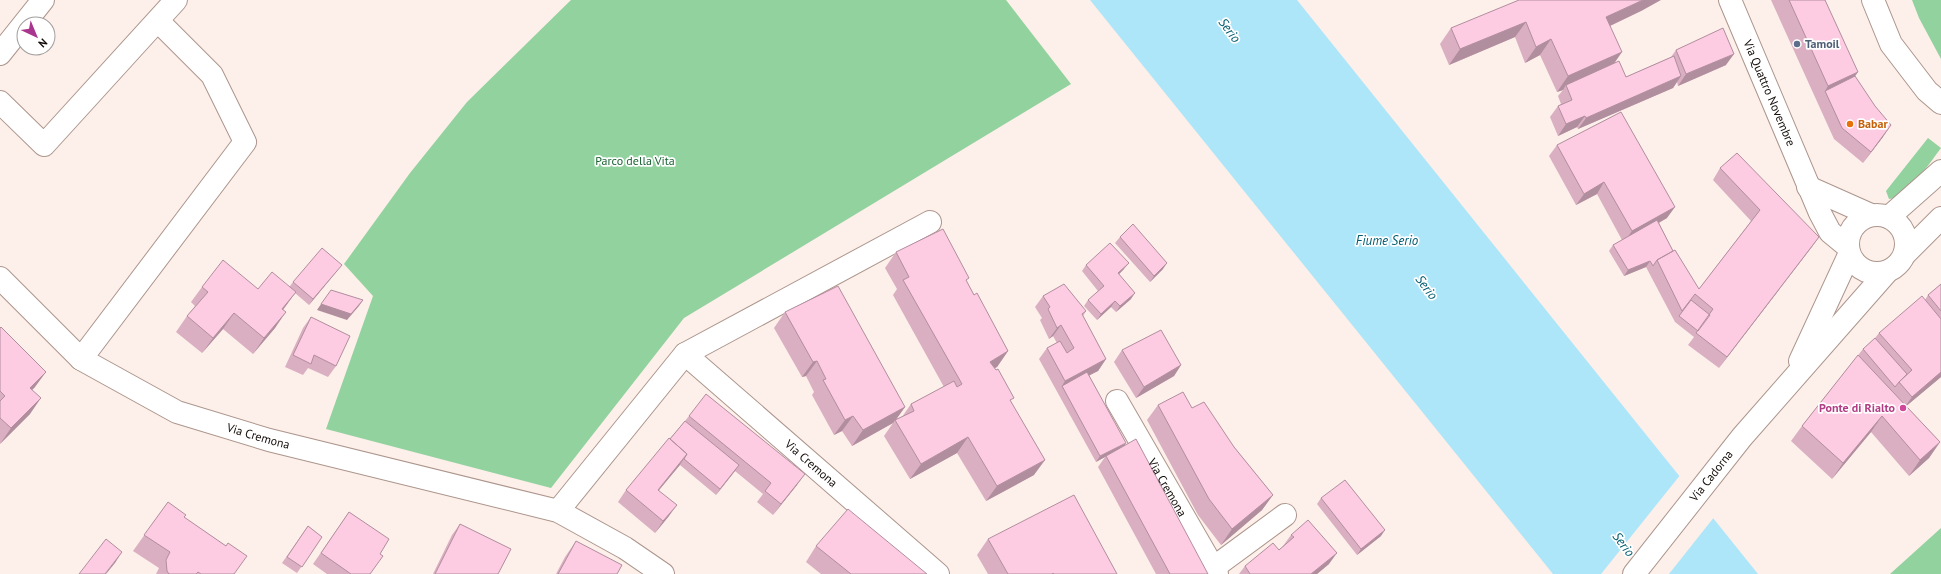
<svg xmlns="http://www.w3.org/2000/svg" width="1941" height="574" viewBox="0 0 1941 574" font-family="'PT Sans',sans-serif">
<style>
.green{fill:#91d29e}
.water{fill:#ade5f9}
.pier{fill:#fdefe9}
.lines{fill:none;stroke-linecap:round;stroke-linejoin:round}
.minor-casing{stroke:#ac968d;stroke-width:24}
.tertiary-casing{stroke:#ac968d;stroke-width:24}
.minor{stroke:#fff;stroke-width:22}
.tertiary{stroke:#fff;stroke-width:22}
.wall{fill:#daafc2}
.shaded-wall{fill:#b18e9e}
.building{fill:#fdcbe2;stroke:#b18e9e}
.service-dot{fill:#5c6f8a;stroke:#fff;stroke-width:1.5}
.food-dot{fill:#e8710a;stroke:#fff;stroke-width:1.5}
.hotel-dot{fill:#d1479c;stroke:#fff;stroke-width:1.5}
.labels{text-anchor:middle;stroke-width:3.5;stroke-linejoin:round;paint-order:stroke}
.service-label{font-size:12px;font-weight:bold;fill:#4e5e75;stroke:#fff;text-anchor:start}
.street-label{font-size:12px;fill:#140d0a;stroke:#fff}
.food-label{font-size:12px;font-weight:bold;fill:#c56008;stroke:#fff;text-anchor:start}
.park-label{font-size:12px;fill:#176331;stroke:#fff}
.hotel-label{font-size:12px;font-weight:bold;fill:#b23c85;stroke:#fff;text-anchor:end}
.water-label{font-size:13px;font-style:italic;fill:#005b71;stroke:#fff}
</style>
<rect width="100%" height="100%" fill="#fdefe9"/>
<path class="green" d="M571 0H1006L1071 84 684 318 551 488 326 429 373 296 344 264 410 173 467 102Z
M1912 0H1941V59L1919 18Z
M1928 138 1941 148C1930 162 1907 199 1889 199L1886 191Z
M1941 528V574H1890Z"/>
<path class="water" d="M1090 0H1297L1758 574H1553Z"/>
<path class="pier" d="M1681 474 1715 516 1669 574H1601Z"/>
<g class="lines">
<defs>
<g id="minor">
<path d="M1873 0 1891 44 1927 91 1941 103"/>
<path d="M0 54 43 0"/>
<path d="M0 102 44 145 176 0"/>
<path id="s1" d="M685 354 938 574"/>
<path d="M81 359 245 142 212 75 158 21"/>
<path id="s2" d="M1117 401 1217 574"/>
<path d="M558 511 685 354 930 222"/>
<path d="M1213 568 1285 515"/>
</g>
<g id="tertiary">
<path id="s3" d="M1730 0 1820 213 1830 232 1847 246"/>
<path d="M1808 187 1871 215"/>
<circle cx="1877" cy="244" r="29"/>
<path d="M1889 217 1941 171"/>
<path d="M1905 254 1941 218"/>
<path id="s4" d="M0 278 81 359 177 412 269 440 558 511 625 548 663 574"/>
<path d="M1800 361 1849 255"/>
<path id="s5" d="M1634 574 1742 437 1886 273"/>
</g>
</defs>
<use href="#minor" class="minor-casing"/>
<use href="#tertiary" class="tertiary-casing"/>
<use href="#minor" class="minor"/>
<use href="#tertiary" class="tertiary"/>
</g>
<path class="wall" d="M1771 0H1825L1855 76 1883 137 1863 163 1834 139Z
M1643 10 1610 26 1614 64 1626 77 1671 57 1676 50 1726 65 1678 86 1677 82 1673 88 1578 129 1577 127 1558 136 1550 117 1558 106 1561 104 1558 96 1563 90 1557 92 1540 55 1525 63 1515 37 1449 65 1440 44 1451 28Z
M1557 145 1667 218 1659 223 1673 251 1699 289 1751 221 1713 180 1720 168 1819 237 1811 248 1719 368 1688 345 1694 337 1675 322 1646 267 1624 276 1609 251 1613 245 1622 240 1597 194 1576 205 1549 156Z
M1120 237 1163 269 1150 282 1115 243Z
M896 252 967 282 974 295 1008 351 997 367 994 368 1011 401 1034 475 986 501 957 453 910 479 884 436 893 423 852 446 842 431 834 435 812 395 814 392 806 376 802 377 774 328 785 312 905 407 896 419 902 417 911 404 944 387 893 295 897 289 885 268Z
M1086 265 1124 269 1119 274 1131 299 1116 312 1111 307 1097 320 1084 306 1088 300 1098 291 1082 271Z
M337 271 309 305 295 293 283 310 275 328 253 354 223 329 202 353 176 332 187 316 195 306 191 302 202 287 258 289 290 286 293 282Z
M1941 284V377L1906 406 1940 442 1929 458 1909 476 1871 432 1832 479 1791 441 1802 426 1863 349 1875 338 1879 333 1925 300 1928 295Z
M1043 296 1086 311 1083 316 1106 359 1098 371 1089 375 1124 446 1208 574H1156L1098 467 1105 457 1096 462 1039 359 1047 348 1057 343 1053 336 1049 339 1040 320 1042 318 1035 307Z
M311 317 336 366 328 377 308 368 303 375 285 367 303 328Z
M0 328 35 387 32 390 30 414 0 444Z
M1122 350 1181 365 1174 376 1136 398 1114 362Z
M1158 405 1192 408 1234 447 1273 495 1262 510 1221 545 1198 515 1147 420Z
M689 416 797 485 773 515 757 502 763 494 735 471 716 495 680 465 659 490 669 516 655 533 618 502 626 490 685 421Z
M1321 498 1381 536 1357 555 1317 504Z
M168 502 185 518 226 546 228 543 234 574H156L159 568 133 551Z
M349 512 380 554 370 574H327L313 564Z
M460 524 498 574H433L452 535Z
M308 526 322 537 297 573 282 563Z
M1291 535 1329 564 1317 574H1239L1245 566 1279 550 1283 546Z
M988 539 1117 574H988L977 555Z
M576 541 617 574H556L565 557Z
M816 546 927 574H821L806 562Z"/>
<path class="shaded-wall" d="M1643 0H1661L1643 10 1595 33 1606 17Z
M1526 22 1515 37 1449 65 1460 49Z
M1551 39 1540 55 1525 63 1536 47Z
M1622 52 1611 68 1566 85 1563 90 1557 92 1568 76Z
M1734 54 1726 65 1678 86 1686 74Z
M1858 72 1847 88 1825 91 1828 86Z
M1681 76 1673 88 1578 129 1586 118Z
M1585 116 1577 127 1558 136 1566 124Z
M1891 125 1883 137 1863 163 1871 152Z
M1604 182 1597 194 1576 205 1584 194Z
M1675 207 1667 218 1624 242 1632 231Z
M1819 237 1811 248 1719 368 1727 357Z
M1650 261 1646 267 1624 276 1628 270Z
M1129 263 1124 269 1114 279 1118 273Z
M1167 263 1163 269 1150 282 1154 276Z
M342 265 337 271 309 305 313 299Z
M296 292 285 307 271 325 282 309Z
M1135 293 1131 299 1116 312 1120 306Z
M363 300 359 306 347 320 317 310 321 304Z
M1115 301 1111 307 1097 320 1101 314Z
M286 312 275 328 253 354 264 338Z
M234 313 223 329 202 353 213 338Z
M1061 325 1053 336 1049 339 1057 328Z
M1008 351 997 367 979 377 990 362Z
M1106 359 1098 371 1063 389 1062 386 1065 381Z
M817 361 806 376 802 377 813 362Z
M1181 365 1174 376 1136 398 1144 387Z
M46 372 35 387 19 403 30 388Z
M1941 372V377L1904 408 1912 397Z
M41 398 30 414 0 444 11 428Z
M905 407 895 421V420L893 423 852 446 863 430Z
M853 416 842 431 834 435 845 420Z
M1882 416 1871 432 1832 479 1843 463Z
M968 437 957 453 910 479 921 464Z
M1940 442 1929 458 1909 476 1920 460Z
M1126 443 1122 449 1106 456 1105 457 1096 462 1100 456Z
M687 454 679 466 650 501 658 490Z
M1045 460 1034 475 986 501 997 486Z
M739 465 735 471 716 495 720 489Z
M805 474 797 485 773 515 781 504Z
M1273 495 1262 510 1221 545 1232 529Z
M677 505 669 516 655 533 663 521Z
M1385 530 1381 536 1357 555 1361 549Z
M122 552 115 563 106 574H105Z
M1337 553 1329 564 1317 574H1311Z"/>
<path class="building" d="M1519 0H1643L1606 17 1622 52 1568 76 1551 39 1536 47 1526 22 1460 49 1451 28Z
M1789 0H1825L1858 72 1828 86Z
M1723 28 1734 54 1686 74 1676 50Z
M1674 56 1681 76 1586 118 1585 116 1566 124 1558 106 1572 100 1566 85 1619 61 1626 77Z
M1855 76 1875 106 1891 125 1871 152 1842 128 1825 91Z
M1621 112 1675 207 1632 231 1604 182 1584 194 1557 145Z
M1737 153 1819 237 1727 357 1696 333 1713 309 1695 294 1682 311 1657 260 1675 250 1699 289 1760 210 1720 168Z
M1657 220 1673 251 1657 260 1653 266 1650 261 1628 270 1613 245Z
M1133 224 1167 263 1154 276 1120 237Z
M943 229 969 278 966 280 974 295 977 293 1008 351 990 362 996 370 998 369 1014 398 1010 400 1045 460 997 486 968 437 921 464 895 420 914 411 911 404 954 381 957 387 962 384 903 280 909 277 896 252Z
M1110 243 1129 263 1118 273 1135 293 1120 306 1115 301 1101 314 1088 300 1104 286 1086 265Z
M322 248 342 265 313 299 293 282Z
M223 260 258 289 272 272 296 292 282 309 286 312 264 338 234 313 213 338 187 316 208 292 202 287Z
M1064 284 1086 311 1082 314 1106 359 1065 381 1047 348 1060 341 1067 353 1074 348 1061 325 1057 328 1048 309 1050 307 1043 296Z
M1941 284V311L1928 295Z
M838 286 905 407 863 430 853 416 845 420 823 380 826 379 817 361 813 362 785 312Z
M331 290 363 300 351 314 321 304Z
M1922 296 1941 319V372L1912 397 1899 382 1912 370 1879 333Z
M1691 300 1710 315 1698 331 1679 316Z
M311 317 350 336 336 366 314 355 311 364 293 355Z
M1 327 46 372 30 388 41 398 11 428 0 418V401L5 396 0 391V328Z
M1161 330 1181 365 1144 387 1122 350Z
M1875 338 1907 374 1899 382 1895 387 1863 349Z
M1858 355 1940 442 1920 460 1882 416 1843 463 1802 426Z
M1087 372 1126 443 1100 456 1062 386Z
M1183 392 1192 408 1204 402 1234 447 1273 495 1232 529 1209 499 1158 405Z
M706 394 805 474 781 504 765 491 771 483 689 416Z
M685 421 739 465 720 489 684 459 687 454 670 439Z
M669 438 687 454 658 490 677 505 663 521 626 490Z
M1136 439 1208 574H1170L1106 456Z
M1345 480 1385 530 1361 549 1321 498Z
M1074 495 1117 574H1054L1053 573 1052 574H1008L988 539Z
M168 502 186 515 184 517 226 546 228 543 247 556 234 574H201L198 572 196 574H169L167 571 166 560 170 552 144 535Z
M848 509 927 574H851L816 546Z
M349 512 389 539 380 554 383 556 370 574H351L321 553Z
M1308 520 1337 553 1311 574H1250L1245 566 1273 543 1279 550 1294 537 1291 535Z
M460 524 511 549 498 574H435Z
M308 526 322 537 302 567 287 557Z
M106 539 122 552 105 574H79Z
M576 541 622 565 617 574H558Z"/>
<circle class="service-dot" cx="1797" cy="44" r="4"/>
<circle class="food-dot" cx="1850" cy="124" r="4"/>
<circle class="hotel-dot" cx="1903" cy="408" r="4"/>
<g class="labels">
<g class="service-label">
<text x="1805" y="48">Tamoil</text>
</g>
<g class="street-label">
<text dy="4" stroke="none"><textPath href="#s3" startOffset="101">Via Quattro Novembre</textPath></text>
<text dy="4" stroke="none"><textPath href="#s4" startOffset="309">Via Cremona</textPath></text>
<text dy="4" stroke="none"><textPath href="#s1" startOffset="167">Via Cremona</textPath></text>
<text dy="4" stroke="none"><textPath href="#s5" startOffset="125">Via Cadorna</textPath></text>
<text dy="4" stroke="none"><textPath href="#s2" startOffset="100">Via Cremona</textPath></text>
</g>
<g class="food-label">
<text x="1858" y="128">Babar</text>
</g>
<g class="park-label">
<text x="635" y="165">Parco della Vita</text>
</g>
<g class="hotel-label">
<text x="1895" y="412">Ponte di Rialto</text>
</g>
<g class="water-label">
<text transform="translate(1230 30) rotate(53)" y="5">Serio</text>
<text x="1387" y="245">Fiume Serio</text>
<text transform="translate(1427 287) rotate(53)" y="5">Serio</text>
<text transform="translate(1624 544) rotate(53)" y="5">Serio</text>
</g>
</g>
<g transform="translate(36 36) rotate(136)"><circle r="19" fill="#ffffff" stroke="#a19e9d"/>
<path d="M0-3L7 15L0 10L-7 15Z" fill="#aa358e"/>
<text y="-6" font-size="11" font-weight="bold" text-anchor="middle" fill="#140d0a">N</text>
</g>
</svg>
